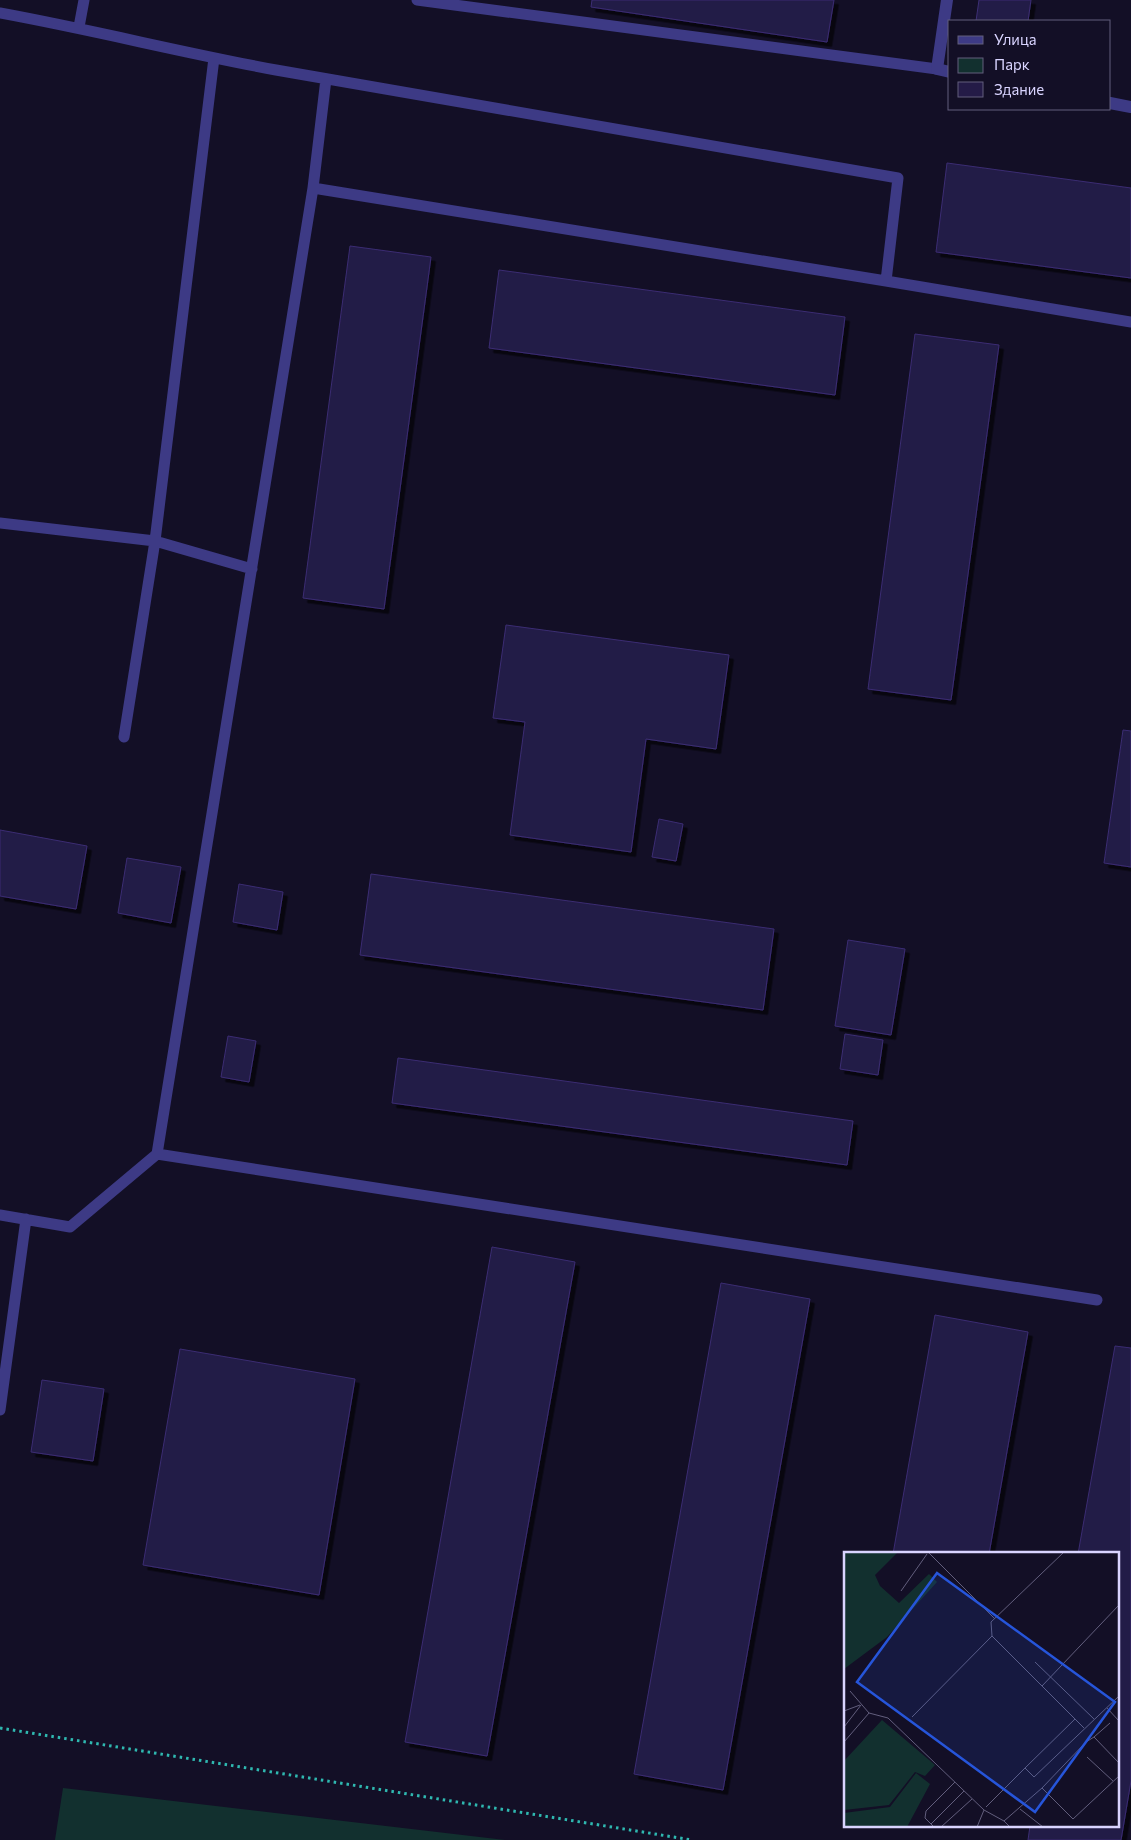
<svg xmlns="http://www.w3.org/2000/svg" width="1131" height="1840" viewBox="0 0 1131 1840" font-family="Commissioner,sans-serif">
<style>
.green{fill:#12302f}
.building{fill:#241b47;stroke:#3b2d73;filter:url(#shadow)}
.lines{fill:none;stroke-linecap:round;stroke-linejoin:round}
.path{stroke:#2fb8b0;stroke-width:3;stroke-dasharray:2.5 4;stroke-linecap:butt}
.service{stroke:#3d3a85;stroke-width:11}
.minor{stroke:#3d3a85;stroke-width:12}
.inset-road{fill:none;stroke:#625e7d;stroke-width:1}
.view{fill:#2655da;fill-opacity:0.15;stroke:#2655da;stroke-width:2.5}
.inset-edge{fill:none;stroke:#d9d4ff;stroke-width:2.5}
</style>
<defs>
<filter id="shadow"><feDropShadow dx="4.5" dy="4.5" stdDeviation="0" flood-color="#0009"/></filter>
</defs>
<rect width="100%" height="100%" fill="#130f26"/>
<path class="green" d="M63 1788 505 1840H55Z"/>
<path class="building" d="M592 0H834L827 42 591 7Z
M979 0H1031L1028 21H976Z
M947 163 1131 188V278L936 252Z
M350 246 431 257 384 609 303 598Z
M499 270 845 317 835 395 489 348Z
M915 334 999 345 951 700 868 689Z
M506 625 729 655 716 749 646 739 631 852 510 835 525 722 493 718Z
M1123 730 1131 731V867L1104 863Z
M659 819 683 824 676 861 652 857Z
M0 830 87 846 76 909 0 896Z
M127 858 181 867 171 923 118 913Z
M371 874 774 929 763 1010 360 955Z
M239 884 283 892 277 930 233 922Z
M848 940 905 949 891 1035 835 1026Z
M845 1034 883 1040 878 1075 840 1069Z
M228 1036 256 1041 249 1082 221 1077Z
M398 1058 853 1121 847 1165 392 1103Z
M492 1247 575 1262 487 1756 405 1742Z
M721 1283 810 1299 723 1790 634 1774Z
M935 1315 1028 1332 989 1554H893Z
M1115 1346 1131 1348V1781L1121 1840H1028L1030 1826H1117V1554H1078Z
M180 1349 355 1379 319 1595 143 1565Z
M42 1380 104 1389 93 1461 31 1452Z"/>
<g class="lines">
<path class="path" d="M0 1728 692 1840"/>
<path class="service" d="M417 0 937 69
M0 13C93 30 184 53 276 70L898 178 886 281 1131 322
M79 27 84 0
M326 79 313 188 157 1154 1097 1300
M313 188 886 281
M0 523 155 541 252 569
M124 737 155 541 214 58
M0 1215 70 1227 157 1154
M0 1410 26 1219"/>
<path class="minor" d="M947 0 937 69 950 72
M1110 103 1131 107"/>
</g>
<g transform="translate(844 1552)">
<rect width="275" height="275" fill="#130f26"/>
<path d="M0 0H54L31 23 36 34 55 51 85 22 93 30 43 85 0 117ZM38 168 91 213 81 224 71 220 45 253 0 258V209ZM72 221 86 232 63 275H0V261L46 255Z" fill="#12302f"/>
<path class="inset-road" d="M84 0 151 67M57 39 83 2M148 84 147 70 220 0M191 110 250 167M198 134 275 53M6 139 25 161 44 166 140 258M263 156 275 169M0 159 16 153M68 165 148 84 240 176M266 171 250 185 275 211M0 175 17 153M0 190 25 161M243 205 269 229M181 216 231 167M198 236 242 190 250 185M142 255 181 216 190 225 275 144M176 257 199 275M87 272 120 239M90 275 81 266 82 259 111 230M97 275 128 247M133 275 140 258 160 269M166 275 160 269 198 236 229 267 275 224"/>
<path class="view" d="M93 21 271 150 191 260 13 130Z"/>
<rect width="275" height="275" class="inset-edge"/>
</g>
<rect x="948" y="20" width="162" height="90" fill="#130f26" stroke="#625e7d"/>
<rect x="958" y="36" width="25" height="8" fill="#3d3a85" stroke="#625e7d"/>
<text x="994" y="45" font-size="15" fill="#d9d4ff">Улица</text>
<rect x="958" y="58" width="25" height="15" fill="#12302f" stroke="#625e7d"/>
<text x="994" y="70" font-size="15" fill="#d9d4ff">Парк</text>
<rect x="958" y="82" width="25" height="15" fill="#241b47" stroke="#625e7d"/>
<text x="994" y="95" font-size="15" fill="#d9d4ff">Здание</text>
</svg>
